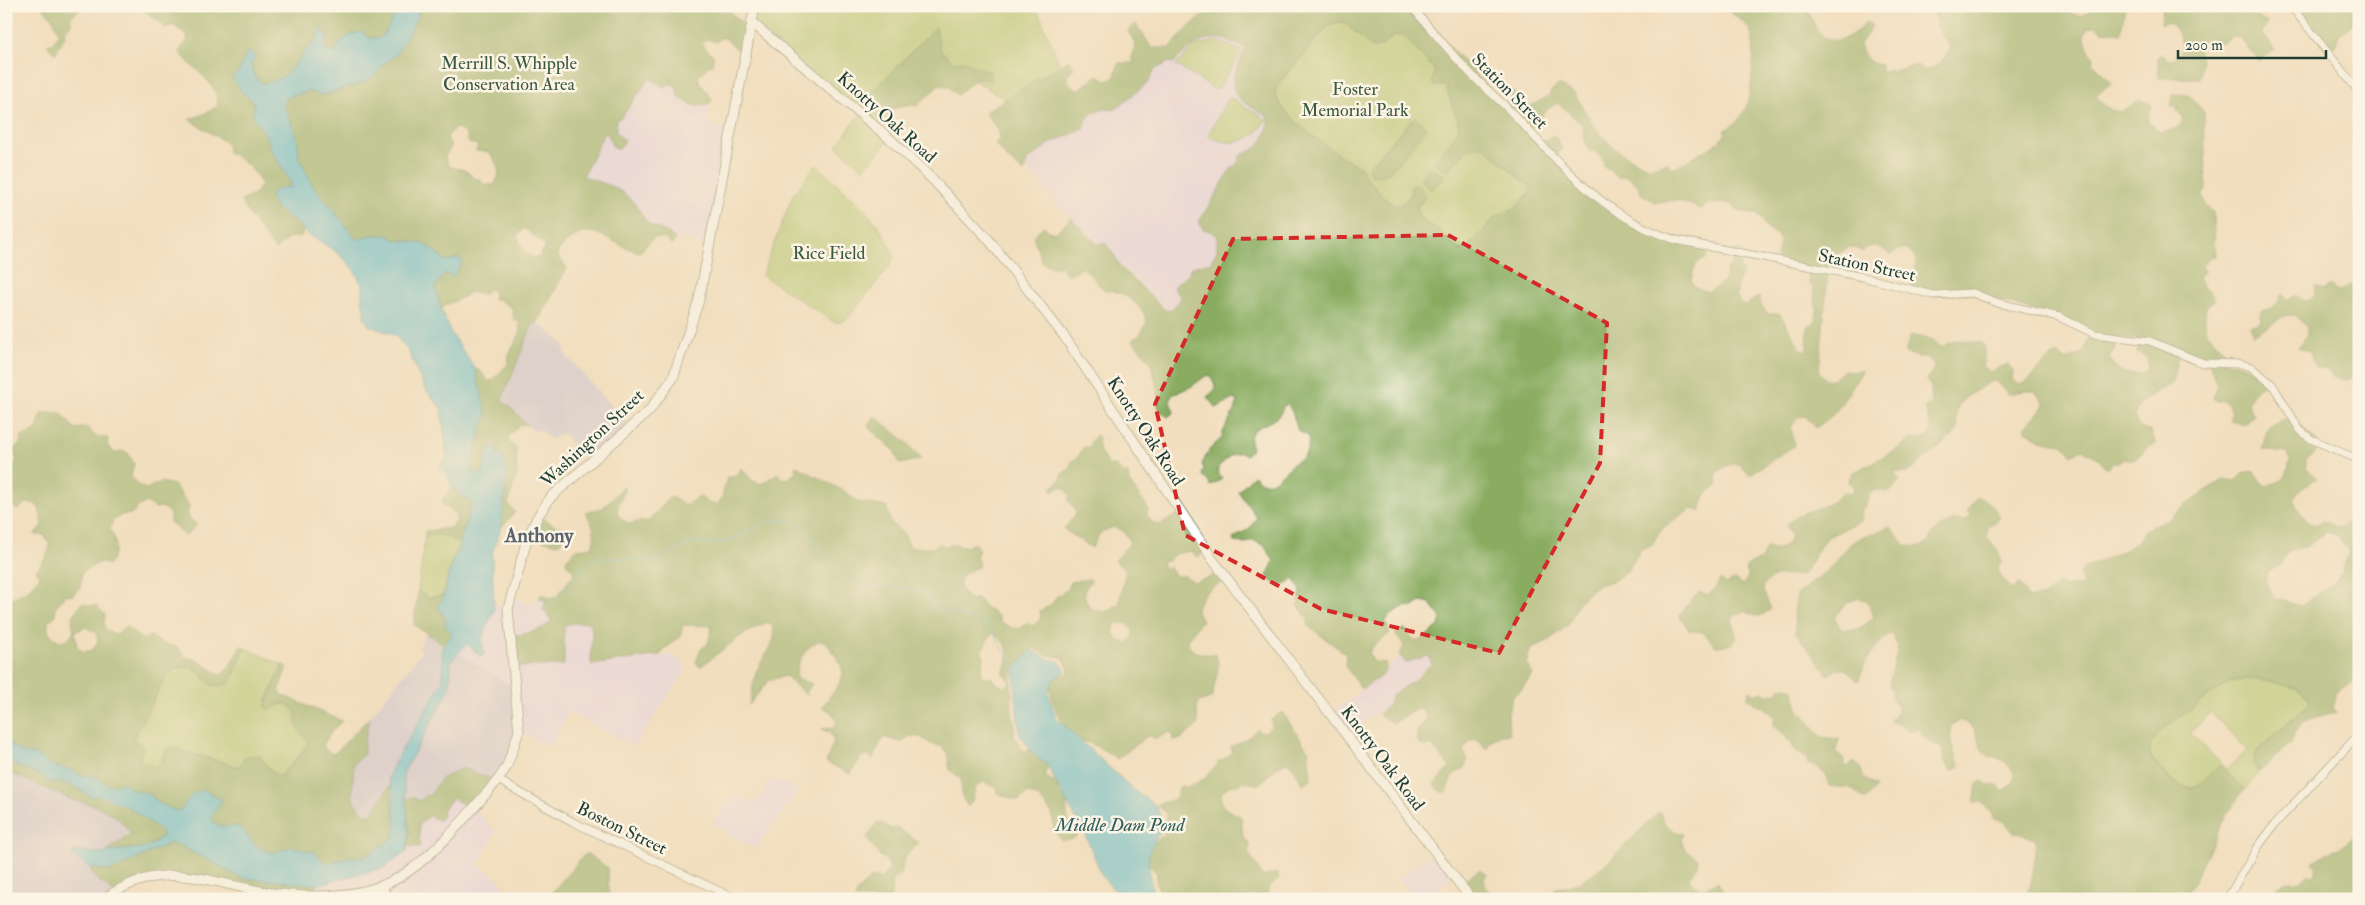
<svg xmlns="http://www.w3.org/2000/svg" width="2365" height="905" viewBox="0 0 2365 905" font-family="'IM FELL Double Pica',serif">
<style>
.built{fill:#e5d3f0}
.industrial{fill:#c7c0d8}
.green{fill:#acc76e;stroke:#668251;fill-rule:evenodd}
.forest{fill:#89ac61;stroke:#54744a;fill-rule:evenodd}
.water{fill:#56bcd4;stroke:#3a7c84}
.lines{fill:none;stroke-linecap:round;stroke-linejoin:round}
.stream{stroke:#56bcd4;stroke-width:1}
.river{stroke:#56bcd4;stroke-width:9}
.minor-casing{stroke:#888e79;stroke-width:9}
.major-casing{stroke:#888e79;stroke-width:11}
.minor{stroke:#fff;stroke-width:7}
.major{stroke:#fff;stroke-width:9}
.marked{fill:none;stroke:#d62828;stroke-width:4;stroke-dasharray:10 6;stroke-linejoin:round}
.labels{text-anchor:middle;stroke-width:5;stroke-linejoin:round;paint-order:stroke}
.park-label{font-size:18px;fill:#3b5940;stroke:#fcf5e5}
.street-label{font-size:18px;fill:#1f3d34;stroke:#fcf5e5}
.water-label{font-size:19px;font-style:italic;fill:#2d5d5c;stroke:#fcf5e5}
.quarter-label{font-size:20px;font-weight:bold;fill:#5a646e;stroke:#fcf5e5}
</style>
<rect width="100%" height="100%" fill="#fcf5e5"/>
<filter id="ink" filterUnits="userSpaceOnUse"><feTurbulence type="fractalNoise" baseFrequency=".02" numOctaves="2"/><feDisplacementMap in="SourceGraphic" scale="10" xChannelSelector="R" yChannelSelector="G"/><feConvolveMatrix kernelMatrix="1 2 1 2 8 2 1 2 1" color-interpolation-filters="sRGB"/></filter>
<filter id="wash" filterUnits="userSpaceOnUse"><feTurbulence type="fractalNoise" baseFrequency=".0096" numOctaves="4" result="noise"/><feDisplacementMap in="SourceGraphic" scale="20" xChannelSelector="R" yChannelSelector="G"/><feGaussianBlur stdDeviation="1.12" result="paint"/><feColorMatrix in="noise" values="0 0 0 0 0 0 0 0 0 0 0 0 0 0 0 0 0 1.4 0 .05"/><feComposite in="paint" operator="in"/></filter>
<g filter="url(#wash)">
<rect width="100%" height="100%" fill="#f1debe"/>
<path class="built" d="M1218 38 1233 41 1246 49 1237 66V97L1267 116 1269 124 1268 130 1257 147 1240 156 1238 163 1231 169 1200 222 1203 229 1212 232 1217 236 1216 254 1211 262 1196 264 1173 287 1181 298 1168 311 1065 212 1027 169 1026 163 1051 143 1084 125 1088 117 1094 112 1100 109 1114 110 1154 70 1169 62 1174 63 1188 47 1202 41Z
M649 78 676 85 678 90 707 104 710 107 707 117 710 122 718 128 730 130 708 249 686 238 675 239 671 233 656 229 646 221 634 202 609 185 583 176 604 133 625 141 616 132V119Z
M539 598 545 600V606L542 608 551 622 542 629 523 635H511L564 665V626L568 624 584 622H589L592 627 590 651 641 657 672 655 683 662 685 672 634 746 568 712 550 747 519 731 484 670 458 653 467 644 476 654 494 610V605L508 606 510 600 523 601 529 606Z
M1400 656 1406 663 1426 656 1432 661 1416 679 1392 695 1391 701 1386 708 1369 717 1345 736 1329 715 1384 674 1385 670Z
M772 779 799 790 755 849 712 824 735 795 752 803 760 798Z
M453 798 474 808 496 832 483 856 476 863 496 877 504 886 496 899H346L345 895 315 892 316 884 406 851 408 846 420 847 419 825 429 816 443 809Z
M1434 852 1452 876 1430 896 1425 899H1418L1399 879Z"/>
<path class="industrial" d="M533 323 545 328 564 344 565 354 630 427 592 460 580 446 569 443 567 436 560 434 550 440 541 430 533 431 510 409 509 406 501 401Z
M426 634 445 645 442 659 443 681 396 760 388 778 390 785 371 815 363 813 352 797 354 763 364 754V743L370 717 422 652 419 647Z
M458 653 516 688 519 731 497 781 463 768 442 778 430 795 422 800 419 801 413 797 406 799 403 773 450 688 451 661Z
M6 771 72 800 97 806 118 818 130 832 122 842 105 850 111 852 101 853 78 851 73 855 90 867 113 893 106 899H6Z"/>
<path class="green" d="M755 6H1036L1060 66 1006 100 939 58 935 29 855 109 751 22Z
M1339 22 1345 23 1373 48C1385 47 1391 34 1402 35L1433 68 1435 72 1432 83 1436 86 1444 84 1447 88C1458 134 1471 119 1435 160L1465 152 1477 145 1483 146 1530 187 1531 191 1515 209 1496 217 1465 250H1459C1451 243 1444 233 1435 228 1425 222 1419 222 1416 209L1426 196 1411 187V194C1397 217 1386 200 1375 187 1369 180 1363 178 1362 168 1340 158 1287 120 1277 99 1273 92 1277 87 1281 81L1327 27ZM1412 119 1389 173 1380 176 1371 164Z
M1217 41 1242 51 1219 88 1214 89 1176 65 1194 46Z
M1231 98 1266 119C1256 142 1228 149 1208 135L1227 100Z
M861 114 890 139 863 169 837 146 850 128 851 125Z
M816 165C844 191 882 219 894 256L890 266 847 319 841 322H834L762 275 793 195Z
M436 533 445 534 459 544 452 561 443 595 428 598 418 591 425 537Z
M245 648 283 665 266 702 274 708C284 700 291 704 297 714V725L308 742 299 756 281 775 278 776 262 762 239 767 169 747 160 764 154 768 141 762 139 757 143 747 133 739 166 676C173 670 186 663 195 669 198 671 199 675 203 677 207 681 223 687 228 683 233 680 242 655 245 648Z
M2247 679C2263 679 2306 683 2310 703L2256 752V770L2259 772 2245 790 2220 765C2213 773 2203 785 2193 787 2176 790 2145 761 2150 745 2152 739 2158 734 2162 729L2229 682ZM2210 712 2248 750 2227 769 2190 733Z"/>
<path class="forest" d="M41 6H83L70 18 72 24 64 31 65 36 55 54 47 46 55 40 59 33 53 19Z
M143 6H393L395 11C392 21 388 30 380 38H369L352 34 336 52 330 53 326 49 319 31 315 41 300 57 295 67 283 77 265 84C255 80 252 73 251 63L241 65 240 70 232 78 243 93 254 102 253 117 266 135 271 149 292 185 277 211 298 223 304 230 301 236 289 238 275 250 244 207 241 201 254 195 261 185C259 174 239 155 228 153L227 143C213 134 202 128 189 119 200 116 210 112 218 105 217 80 192 70 179 51L188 40 187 36 173 25 165 28C159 19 148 17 143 6Z
M418 6H724L749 29 747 43 740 52 725 38H721L716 42 707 39 700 42 714 56 712 65 708 66 698 77C700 86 709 92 712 101 699 111 690 105 678 96L676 85 670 84 666 88 649 78 622 117 616 120V132L625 141 619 149 612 146 608 134H604L583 176C601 183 619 186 632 201 639 207 641 217 648 223 657 230 668 230 675 239L672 245 664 238 654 237 640 252C603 244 594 212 558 251V256L567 268 538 322 537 324 533 323 501 401 509 406 528 426 525 424 519 425 508 437 509 442 516 448 517 473 508 504 515 512 501 528C502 500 515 467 493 445L486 456 484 473 473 474 471 469 481 430 487 416 474 368 480 371 488 381 493 380 508 364 509 355 520 333 519 321 514 320 512 308 498 299 493 300 494 293 490 288 483 295 469 292C462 301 450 300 442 309L435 287 445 273 450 274 458 258 447 261 426 245 404 240H395L387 235H371L357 241 312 184 298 155 299 148 293 127 282 102C288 94 299 95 308 91L322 95 365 83 377 73 382 65 396 54 407 37 418 15ZM458 128 466 134 469 143 478 145 476 151 489 152C497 164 503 172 494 185H484L480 179C472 180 472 174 466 171 456 165 449 173 445 156L451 147 447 137 453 129ZM524 228 546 246 539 257C524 260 522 246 517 236Z
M1213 6H1411L1505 105 1513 99 1510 94 1513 91 1519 100 1530 106 1549 96 1551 91 1559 85 1574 93 1595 128 1613 147 1629 158 1650 168 1668 162 1670 167 1675 168C1683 165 1688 159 1696 155 1708 149 1718 145 1726 133L1724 130C1733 126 1739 121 1744 112 1751 99 1757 47 1751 33 1746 20 1732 16 1724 6H1809C1808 13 1812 18 1814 24 1828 53 1851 38 1867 22L1872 26 1860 44C1863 55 1868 64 1881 65V71L1884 72 1888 69 1893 71 1915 65 1925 71C1937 68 1943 61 1950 50L1947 41 1939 32 1931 6H2063C2071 17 2086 20 2092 6H2125L2121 33 2102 31 2097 26 2088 27 2084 35 2089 51 2094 58 2093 62 2104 76 2112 82 2096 96C2112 116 2122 116 2140 99L2152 105 2148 115V122L2160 132 2175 129 2182 124V116L2176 110 2180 108 2171 106 2173 94 2189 95 2204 112 2206 189 2202 195 2205 204 2213 212 2215 256 2210 257 2202 265 2204 272 2198 278 2204 289 2210 292 2215 300 2206 307C2204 316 2205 322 2206 331L2223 350 2224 361 2242 365 2267 379 2250 396 2248 402 2253 415 2244 425 2230 421C2231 411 2231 407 2224 400L2217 401 2213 398 2217 385 2213 375 2211 364 2178 354 2172 384C2155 392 2122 408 2141 429L2150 430 2156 444 2149 446 2136 459H2125L2119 463H2112L2108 468 2104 467 2098 458 2082 449 2072 455 2063 444C2050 443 2033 440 2025 428 2029 422 2042 410 2044 404L2035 391C2025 391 2017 391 2008 395 1995 376 1994 379 1977 390 1959 402 1953 405 1958 428L1954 435 1907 473 1895 472V475L1900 480 1890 492 1875 490 1869 494 1866 505 1860 511 1862 520 1828 537 1822 543 1803 575 1775 576 1764 584 1763 591 1771 609C1757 620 1757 616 1743 611L1733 617 1732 621 1737 639 1729 645 1716 646 1703 632 1690 631 1679 616C1683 610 1694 596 1700 592L1706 595C1714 592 1717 586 1720 579L1726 584 1735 579 1740 584H1744L1748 576 1746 566 1761 560 1767 547C1779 552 1786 547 1791 536L1786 525C1790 522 1795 517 1799 515 1814 508 1833 507 1842 492L1851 494 1854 487 1848 482 1852 473 1895 451 1911 439 1925 438 1931 433 1928 416 1924 408 1932 403 1931 387 1926 380 1934 368 1933 363 1926 357H1918L1905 353 1910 335 1931 339 1941 347 1957 340 1982 343 1985 348 1983 366 1990 372 2008 364 2013 371 2012 379 2018 385C2035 382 2041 359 2058 354L2064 360C2085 355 2085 353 2090 332L2067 321 1975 293 1934 295 1911 288C1914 279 1913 269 1917 260 1910 248 1901 245 1890 255 1881 245 1872 242 1862 252L1854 247H1848L1832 259 1828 272 1819 372 1826 380 1834 379 1845 370 1852 372 1863 370 1835 413 1816 428 1806 416 1798 417 1791 428 1794 446 1749 475 1739 464C1730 463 1722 467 1716 474L1718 484 1705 495 1700 511 1692 509C1676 518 1659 527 1652 545L1641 549 1628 570 1613 581 1597 585 1579 602 1568 625 1548 641 1531 648 1526 664 1533 674 1521 690 1513 696 1508 714 1509 734C1498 736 1491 737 1487 749L1476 739 1471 740 1463 750 1468 760 1463 769 1452 776 1446 792H1440L1434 784 1450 767 1431 745 1422 746 1417 741V732L1426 720 1425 712 1419 708 1393 723 1382 717 1379 714 1389 705 1392 695 1416 679 1431 664V658L1426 656 1406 663 1399 655 1404 646 1395 634 1405 629 1414 640 1420 641 1439 626 1441 618 1430 603 1422 601 1414 607C1403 604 1390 613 1385 623L1390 633 1372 647 1369 653 1374 662 1386 663 1384 674 1362 689 1345 666 1346 654 1308 626V619L1298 605 1301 591 1294 579 1280 586 1272 583 1267 576 1274 561 1265 546 1253 540 1245 543 1234 542 1233 539 1250 528 1257 518 1238 491 1254 475C1268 495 1284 471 1295 462 1299 460 1303 459 1305 455 1309 449 1309 443 1308 436L1298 431 1293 414 1288 404 1283 406C1281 425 1251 423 1250 438 1249 442 1252 445 1252 449L1246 455 1241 452 1231 455 1218 467V473L1222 479 1211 486 1202 474 1204 469 1202 464 1210 449 1222 438C1222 429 1235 413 1238 401L1233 399 1216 408 1207 397 1215 390V385L1210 376 1207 375 1192 386 1172 395 1170 402 1174 412 1168 417 1157 408 1159 397 1151 362 1132 340 1140 335 1147 322C1145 307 1120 287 1105 291L1083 267 1068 275 1060 266 1052 267 1042 262 1033 236 1044 226 1048 231 1055 233 1071 218 1097 244 1105 243 1115 256 1120 267 1164 309 1168 311 1172 309 1181 298 1173 287 1189 273 1192 267 1211 262 1217 250V236L1212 232 1203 229 1199 222 1231 169 1238 163 1240 156C1245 152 1254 151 1258 146 1266 138 1270 126 1267 116 1227 94 1225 90 1246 49 1215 31 1197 37 1174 63L1169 62 1154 70 1149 82 1114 110C1099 107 1086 113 1084 129L1051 143 1027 161 1024 172 1010 161 995 144 1000 138 998 130 985 112 1068 60 1074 68 1067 75C1067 83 1071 87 1078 90L1098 75 1107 81 1114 78 1119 63H1134L1131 57 1136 45 1128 31 1135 23 1152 48H1170L1188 28ZM1339 22 1345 23 1373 48 1381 46 1396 35 1406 37 1433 68 1435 72 1432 83 1436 86 1444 85 1447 88C1458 134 1471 119 1435 160L1436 164 1447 171C1460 163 1465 142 1483 146L1530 187 1531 191 1515 209 1496 217 1465 250H1459L1435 228 1422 221 1416 209 1426 194 1418 186 1412 185C1411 188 1412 193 1410 196 1398 217 1383 197 1375 188 1369 180 1363 178 1362 168 1340 158 1287 120 1277 99 1273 92 1277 87 1281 81L1327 27ZM1558 103 1582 124 1585 140 1589 150C1599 153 1604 157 1604 167L1611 170 1619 178 1624 176C1632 178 1640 185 1641 194L1655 202 1678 200 1701 209 1707 204 1729 203 1742 212 1757 213 1769 231 1776 234 1780 241 1776 260 1809 270V285L1813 286 1817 309 1816 321 1808 327 1807 350H1801L1780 314H1768L1761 305 1759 296 1745 305 1741 303 1736 295 1738 283 1743 274 1740 266 1742 251 1735 250 1732 265 1727 269C1726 282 1719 286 1708 292L1695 287 1691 280C1695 270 1693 261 1706 259L1707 245 1660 236 1591 194 1555 160 1562 148 1555 136H1551L1541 143 1529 130C1540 120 1544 109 1558 103ZM2115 337 2139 340 2136 352C2145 354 2151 361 2146 371 2133 378 2112 373 2110 355L2115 349Z
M2162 6H2251L2261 20 2267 22 2262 33 2275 50 2259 61 2240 38 2232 36 2221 43 2210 37 2200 43 2198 50 2201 61 2200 78H2159L2158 57 2162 54 2168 60H2172L2183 49C2182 39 2176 26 2167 22L2161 24Z
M2300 6H2359V20L2338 35 2337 44 2327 51 2295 10Z
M936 27 940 50 954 63C965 58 968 63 978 68 982 70 985 70 990 72L992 80 977 78 957 95 949 87 939 85 917 106C895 102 888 111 878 129L856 109Z
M1415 117 1426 127 1424 132 1389 173 1380 176 1371 175 1368 168 1371 164Z
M1430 168 1443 175 1441 181 1431 189 1420 180 1427 169Z
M2359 280V373L2346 380 2333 377 2328 370 2315 367 2310 352 2298 347 2307 336V327L2294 315 2284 316 2253 335 2249 326 2260 322 2262 310C2272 310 2279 303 2282 294L2288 299 2296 296 2305 301C2313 298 2316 294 2315 286L2323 290 2331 286 2336 290 2341 291Z
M42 413H61L75 429 87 427 96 437 108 438 107 445 114 453 122 451 128 453 134 464 131 476 138 485 146 489 161 482 174 485 189 505 187 516 197 525 185 536 170 522V513L162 507 155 508 147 502 139 506 132 514C121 513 111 518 110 530 119 543 116 552 109 565L100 562 82 572 80 587 72 596 67 594 56 606 55 616 48 622V631L54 638 62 642 71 636 74 630C69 619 75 612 82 603L90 606 96 605 105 615 104 627C111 635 118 637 125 626L143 640 150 636 163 644 178 647 185 657 197 660 220 675 226 672 241 646 245 648 232 678 228 684 214 686C206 682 203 674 196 669 187 663 173 669 166 676L133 739 143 747 139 760 154 768 160 764 168 747 239 767 246 756 260 755 268 769 278 776 282 775 299 756 308 742C304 737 298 730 297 724 296 713 295 705 282 703L269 710 265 707 283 665 287 667 279 689 282 695 342 721 332 731 323 745 326 750 333 754 337 751 370 717 364 743V754L354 763 352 797 363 813 371 815 390 785 396 826 394 837 365 858 351 857 327 864 314 852C306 852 299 847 291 847 286 848 281 851 276 852 260 855 248 837 239 826 228 827 216 829 211 817L220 798 205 790 179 812 160 804 149 794 133 790 124 783 108 786 96 777 80 775 71 770 53 766 36 755 22 753 6 741V601L28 590 40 576 36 571 46 557 50 546 44 535H34L42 525C39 514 43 502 26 503L18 510 6 502V469L12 467 17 459 11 451 20 444 22 437 37 429ZM85 627 96 632 98 641 93 650 84 652 77 647 75 632Z
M875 416 906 442 921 459 900 464 894 450 869 428 868 425Z
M2291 417 2319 443 2314 453 2306 460V467L2317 478C2304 488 2286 495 2300 512 2305 517 2308 523 2315 525L2322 521 2340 528 2359 513V672L2354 681 2337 692 2333 707 2337 714 2330 713 2304 721 2294 733 2291 743 2259 772 2253 763 2256 752 2310 703 2309 698 2301 690 2270 681 2247 679 2229 682 2162 729 2150 746 2151 758 2164 774 2171 781 2182 786 2190 788 2198 785 2220 765 2245 790C2216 821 2207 866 2182 899H2022C2035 889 2034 856 2036 839L2014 832 2004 821 1994 818 1991 811 1981 802 1974 803 1977 784 1982 781 1988 785 1999 786 2002 791H2005C2008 787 2014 782 2014 777 2015 766 1997 754 1988 757 1973 745 1985 728 1959 720L1951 726C1948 741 1955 754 1960 767L1952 771 1945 762 1942 747 1931 743 1917 729 1908 731 1896 722 1890 721 1899 708 1891 697 1893 692 1889 685 1898 647 1891 633C1876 645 1864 661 1859 680L1857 681C1846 667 1842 665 1828 675L1796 633 1794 613 1797 594 1829 569 1853 541 1890 527 1906 546 1921 547 1928 543 1933 532 1941 527 1954 520 1965 521 1970 517V513L1967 511 1977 497C1990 501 1994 506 2000 518L1988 527 1986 538C1998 548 1995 548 2002 560L1998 567 2000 576 2011 589H2014L2019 583 2028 597C2040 600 2052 593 2058 582L2065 586H2080L2083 582 2080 575 2084 568 2125 550 2138 541 2144 530 2168 520 2196 497 2225 479 2236 481 2242 474 2253 471 2263 484 2267 486C2286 478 2284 484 2290 461L2286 452 2262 449 2268 427ZM2326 532 2337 535 2349 552 2342 572 2331 585 2301 606 2276 599 2265 582 2268 571 2281 565 2286 554 2293 549 2306 547ZM1859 598 1868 601 1873 618C1862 628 1856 632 1841 629L1835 618C1841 606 1847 602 1859 598Z
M1096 435 1099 437 1097 441 1100 452 1109 466H1116L1122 473 1128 474 1129 482 1148 508 1147 516 1153 523 1160 525 1180 513 1206 551 1198 557 1190 551 1175 554 1168 561H1161L1164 568 1167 569 1169 567 1176 576H1185L1194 582 1211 577 1220 570 1227 580C1209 588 1203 591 1196 610L1202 620 1187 640C1189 654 1205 654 1216 655 1222 670 1213 680 1213 697L1199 702 1197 705 1198 725 1181 739 1173 740 1171 731 1156 739 1151 736 1146 737 1117 759C1114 755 1096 746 1090 743 1085 741 1079 742 1075 738 1063 727 1044 694 1053 678L1068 674 1069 670 1063 657 1046 655 1033 648 1013 668 1011 678 1012 714 1015 726 1014 736 1023 751 1033 750 1048 765 1044 776 1057 783 1059 792 1067 802C1066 815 1068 826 1077 836L1072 839 1061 840 1054 830 1052 813 1038 797 1028 793 1018 801 997 793V788L983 782 976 787 972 801 968 807 962 797 961 779 950 770 947 753 941 746 931 744 920 737 910 736 902 742 883 737 873 759 868 755 862 756 850 774 826 762 834 741 830 733 822 729 834 728 837 720 830 711 822 707C847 674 851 676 825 641H817C804 651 796 661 796 678L812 684 806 693 807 696 786 676 769 680 749 705 756 672 774 639 773 628 768 622 742 635 700 667 696 662 701 649 708 644 712 626 683 625 680 638 676 639 660 655 592 665C588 651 596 634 589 622L568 624 564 626V665L516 667 511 635C525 635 540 631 551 622L550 618 542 608 545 606V600L539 598 542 594 550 598 557 596 574 574 571 567 567 565 566 559 577 549 592 547C597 534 593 523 585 512L603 508 623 487 626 490C618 504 610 516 630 524L640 521H649L671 496 684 505 691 502 699 496 710 504H718L722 498 727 477C735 478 739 475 741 468L753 481 761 484 778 473 784 479 789 478 796 472 795 467H798L844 491 858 502 887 507 890 522 904 534 910 547 932 548 941 543 943 546 955 544 967 547 974 543 979 550 976 556 979 566C975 569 969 570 965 573 955 583 962 595 972 600L977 598 987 608 999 617V621L1012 628 1020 629 1027 623 1032 626C1040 621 1042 619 1040 611L1052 604 1057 596 1067 590 1070 582 1090 579 1091 581C1089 584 1085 589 1085 592 1082 609 1105 619 1115 605L1118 607 1126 571 1115 561 1130 543C1128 534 1121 529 1113 527L1100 533 1092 548 1064 529 1076 514 1075 509 1068 501 1070 496 1065 488 1060 487 1053 491 1051 488 1062 479V474L1070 469 1071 462 1078 457 1084 447H1092L1090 443ZM1119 623H1125L1133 630V637L1127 643 1117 640 1113 632 1115 625ZM992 633C1011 645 1011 654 1003 674L1010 679 1009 684 1004 687 994 682 992 678 985 677 981 673 984 657 981 651Z
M451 487 472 503 459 544C446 535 440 532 425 537V531L450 528 457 521C454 510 450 510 443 505V498L449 493Z
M539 516 557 527H565L567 532 559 544 541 540 531 535Z
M418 591 429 598 443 595 438 606 452 633 445 645 414 625Z
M1788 687 1793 690 1798 709 1821 737 1839 739 1836 751 1843 759 1846 768 1854 762 1860 767 1863 777 1876 787 1865 800 1851 788 1829 786C1828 777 1818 763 1808 764L1807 759 1794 749 1783 733 1773 726 1775 717 1762 706 1759 707 1748 698 1749 690 1756 694 1762 692 1767 695 1776 694 1780 688Z
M1282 712 1308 750 1311 779 1303 784 1291 764 1286 762C1272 768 1269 778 1257 785L1244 781 1238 785H1230L1221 793C1220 813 1229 808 1241 817L1243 836 1250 845 1248 852 1263 877 1278 873 1279 879 1268 888 1267 899H1161L1156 880 1157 873 1149 866 1145 850 1165 834 1166 813 1157 805C1163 800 1171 804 1176 797 1179 793 1177 790 1180 786L1187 787 1206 778C1209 770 1216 769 1219 761L1223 760 1232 753 1231 747 1249 737 1257 729 1260 732H1265L1272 726 1271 720Z
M6 759C20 770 36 770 49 782 64 781 79 787 91 797L103 794 114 796 162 831V837L148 847 106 851 129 836 130 832 118 818 97 806 72 800 6 771Z
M463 768 497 781 471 809 453 798 443 809 442 818 438 820 429 816 419 825 420 847 408 846 409 832 406 799 413 797 419 801 422 800 425 796 430 795 442 778Z
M1660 812C1661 822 1673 834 1683 833L1681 839 1685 850 1698 859V866L1689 877C1691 883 1695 887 1702 889L1717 882 1730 899H1550L1554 896 1555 888C1592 888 1631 838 1657 813Z
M878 821 891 829 897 827 919 843C910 851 901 859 902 872L893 880 890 899H855L858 890 872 877 881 879 890 869 886 859 880 856 867 838Z
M2359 823V899H2266C2270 894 2275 887 2282 884 2295 879 2295 887 2308 874L2315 875 2317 868 2312 862C2333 847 2349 851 2359 823Z
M170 843 183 847 242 878 316 884 315 892 318 895 169 875 113 893C103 879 97 886 90 867L110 871Z
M586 853 608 868 609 899H546Z
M1479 870 1487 874 1484 879 1486 888 1495 899H1470L1459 884Z"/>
<path class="water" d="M392 6H418V15L407 37 396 54 382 65 377 73 371 78 365 82 322 95 308 91C299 95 288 94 282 102L293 127 299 148 298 155 312 184 357 240 371 235H387L395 240 415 242 426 245 447 261 460 258 462 263 453 277 445 273 435 287 440 306 451 333 475 369 487 416 481 430 471 469 473 474 484 473 486 456 493 445 505 462 507 473 501 528 492 554 494 610 482 638 484 655 481 657 467 644 451 661 450 688 403 773 409 832 407 851 383 868 320 884H312L242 878 183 847 170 843 110 871 90 867 73 856V851L101 853 148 847 162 837V831L110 794 91 797C79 787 64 781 49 782 36 770 20 770 6 759V741L22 753 36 755 53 766 71 770 80 775 96 777 108 786 124 783 133 790 149 794 160 804 179 812 193 793 205 790 222 801 211 817 212 821 221 827 239 826C248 837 260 855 276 852 281 851 286 848 291 847 299 847 306 852 314 852L327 864 351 857 365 858 394 837 396 826 393 792 388 778 396 760 443 681 442 649 452 633 445 626 446 618 438 606 443 599 452 561 457 552 472 503 451 487 448 477 439 466 447 458 441 408 425 389 408 351 395 335 369 326 364 318C365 306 360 298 362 286 352 260 333 249 310 236 304 232 301 226 296 222 285 214 277 211 270 199L273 191 285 187 290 188 292 185 271 149 266 135 253 117 254 102 243 93 232 78 240 70 246 53 250 51 255 59 251 63C252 73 255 81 265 84L283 77 294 67 300 57 315 41 321 28 328 37 324 45 330 53 336 52 339 43 352 34 361 32 369 38H380C388 30 392 21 395 11Z
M1031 650 1048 659 1060 662 1066 672 1054 678 1048 692 1056 718 1136 792 1156 806 1165 827C1140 856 1149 865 1154 899H1123L1103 878 1089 843 1047 765 1032 753 1019 733 1014 674V669Z"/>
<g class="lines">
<path class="stream" d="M545 610 590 561 601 558 661 560 692 542 716 544 738 537 771 521 794 519 803 527 842 576 852 582 863 586 898 588 923 592 939 610 985 622 992 630 1014 669"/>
<path class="river" d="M98 790 125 801"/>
</g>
</g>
<g filter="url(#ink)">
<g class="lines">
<defs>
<path id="minor" d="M1411 6C1430 28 1449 51 1469 72 1483 87 1499 99 1513 114 1561 165 1606 219 1676 240L1863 277 1933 295 1973 293 1998 303 2059 317 2095 334 2150 341 2203 363 2241 364 2251 367 2272 384 2300 430 2311 439 2359 460
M2291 6 2359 92
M498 780 573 822 736 899
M2227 899 2258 847 2275 824 2359 734"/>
<path id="major" d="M751 22 890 139 933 180 989 240 1064 336 1213 560 1471 899
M381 886 389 899
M104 899C159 859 201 880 260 891 298 898 345 899 381 886 424 871 468 814 498 780L507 766 519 731 508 609 527 539 538 516 551 497 649 411 673 378 699 300 755 6"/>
</defs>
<use href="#minor" class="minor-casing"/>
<use href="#major" class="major-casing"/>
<use href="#minor" class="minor"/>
<use href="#major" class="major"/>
</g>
</g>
<path d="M0 0H2365V905H0ZM1448 235 1607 323 1600 463 1499 653 1321 609 1185 535 1155 404 1233 239Z" fill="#f1debe" fill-opacity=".55" fill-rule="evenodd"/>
<path class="marked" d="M1448 235 1607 323 1600 463 1499 653 1321 609 1185 535 1155 404 1233 239Z"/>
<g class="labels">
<g class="park-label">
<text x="509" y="69">Merrill S. Whipple<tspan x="509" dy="21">Conservation Area</tspan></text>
<text x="1355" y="95">Foster<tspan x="1355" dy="21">Memorial Park</tspan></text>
<text x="829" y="259">Rice Field</text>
</g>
<g class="street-label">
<text transform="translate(1510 91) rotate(45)" y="6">Station Street</text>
<text transform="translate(887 117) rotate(42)" y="6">Knotty Oak Road</text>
<text transform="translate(1867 265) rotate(12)" y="6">Station Street</text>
<text transform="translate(1146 431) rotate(57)" y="6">Knotty Oak Road</text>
<text transform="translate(592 438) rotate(-43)" y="6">Washington Street</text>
<text transform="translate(1383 758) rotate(53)" y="6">Knotty Oak Road</text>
<text transform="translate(622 828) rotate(26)" y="6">Boston Street</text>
</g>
<g class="water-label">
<text x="1120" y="831">Middle Dam Pond</text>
</g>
<g class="quarter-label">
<text x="539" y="542">Anthony</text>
</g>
</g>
<rect width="2365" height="905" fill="none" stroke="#fcf5e5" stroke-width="25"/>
<path d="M2178 50v8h148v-8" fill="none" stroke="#1f3d34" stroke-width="2.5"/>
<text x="2185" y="50" font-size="15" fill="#1f3d34" stroke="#fcf5e5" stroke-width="4" paint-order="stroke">200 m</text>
</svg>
